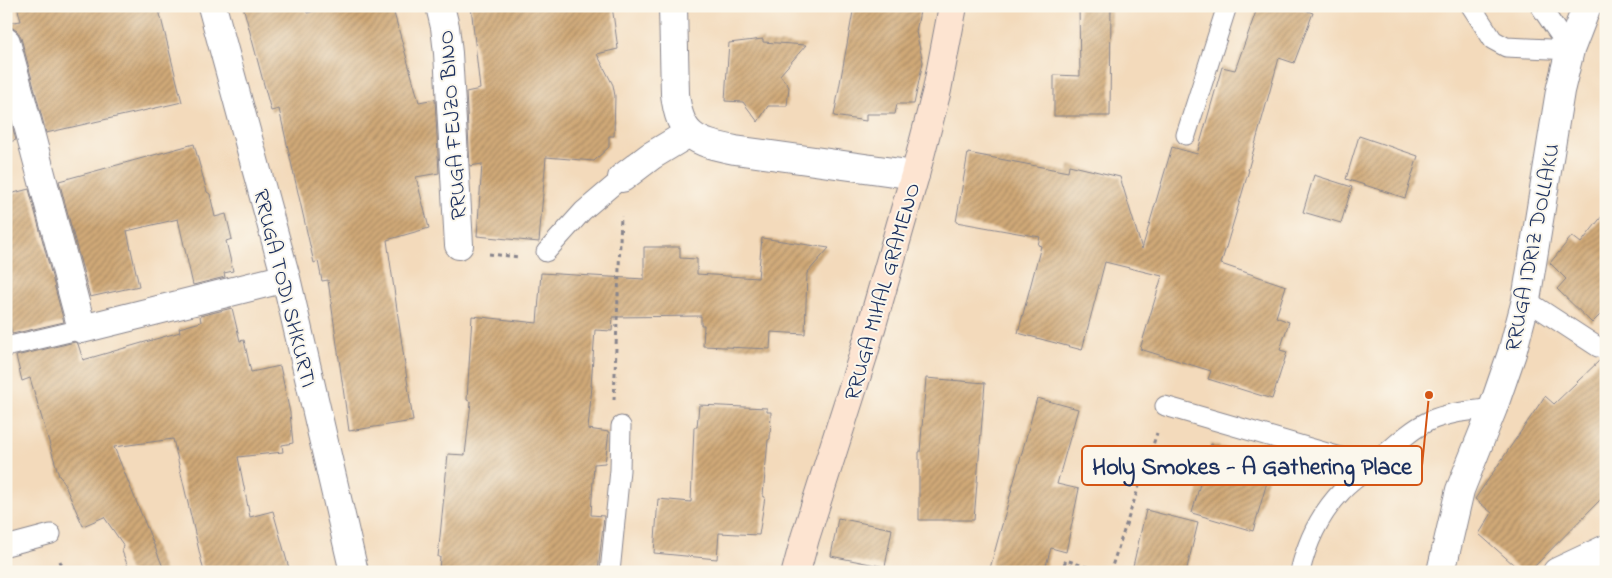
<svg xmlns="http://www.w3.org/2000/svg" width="1612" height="578" viewBox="0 0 1612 578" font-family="'Indie Flower',sans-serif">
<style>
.building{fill:url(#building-hatch)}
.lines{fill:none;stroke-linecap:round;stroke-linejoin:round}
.lane-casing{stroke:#87848c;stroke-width:21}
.street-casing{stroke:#87848c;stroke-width:30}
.secondary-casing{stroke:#87848c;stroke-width:30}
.path{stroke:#87848c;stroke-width:3;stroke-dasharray:4 4;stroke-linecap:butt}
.lane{stroke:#fff;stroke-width:19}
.street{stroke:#fff;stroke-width:28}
.secondary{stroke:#fde4d1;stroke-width:28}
.labels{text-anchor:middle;stroke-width:4;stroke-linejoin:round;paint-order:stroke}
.street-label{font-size:22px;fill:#1b2f5e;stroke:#fbf7ec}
.leader{fill:none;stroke:#d45514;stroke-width:2}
.callout-dot{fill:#d45514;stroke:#fbf7ec;stroke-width:2}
.callout{fill:#fbf7ec;stroke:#d45514;stroke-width:2}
.callout-label{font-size:24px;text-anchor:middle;font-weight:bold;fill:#1b2f5e}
</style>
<defs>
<pattern id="building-hatch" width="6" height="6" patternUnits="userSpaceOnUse" patternTransform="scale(1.25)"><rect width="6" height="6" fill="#d0a977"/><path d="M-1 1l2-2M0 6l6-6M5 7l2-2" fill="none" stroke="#a88a65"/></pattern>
</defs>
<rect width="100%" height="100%" fill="#fbf7ec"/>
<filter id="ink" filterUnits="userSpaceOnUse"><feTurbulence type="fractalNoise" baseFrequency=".02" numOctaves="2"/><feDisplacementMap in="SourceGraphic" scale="10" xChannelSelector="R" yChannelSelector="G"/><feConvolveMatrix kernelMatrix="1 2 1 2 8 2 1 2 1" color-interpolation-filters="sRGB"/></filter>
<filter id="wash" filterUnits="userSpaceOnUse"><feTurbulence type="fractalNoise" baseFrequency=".0096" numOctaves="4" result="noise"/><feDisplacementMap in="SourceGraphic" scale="20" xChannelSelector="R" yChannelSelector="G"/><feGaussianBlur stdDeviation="1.12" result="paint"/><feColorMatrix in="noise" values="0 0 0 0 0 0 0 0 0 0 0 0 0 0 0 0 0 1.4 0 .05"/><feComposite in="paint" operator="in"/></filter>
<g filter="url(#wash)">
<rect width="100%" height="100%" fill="#f3dabb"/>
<g id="blocks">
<path class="building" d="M17 6H158L182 102 46 133 21 38 17 31 11 27H6V23L21 21Z
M243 6H306L307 13 333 6H392L419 102 435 99 439 173 416 177 429 228 387 240 413 421 349 431 328 280 322 281 318 261 314 263 279 109 271 111Z
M471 6H612L618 49 597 54 613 85 615 96 614 136H609V147L594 161 546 157 539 242 477 236 482 164 470 166 466 92 480 89Z
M854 6H921L916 32 923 62 914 104H897L895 114H866V121L834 116Z
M1079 6H1111L1110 116H1054V75L1080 76Z
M1258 6H1295L1313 13 1294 63 1279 58 1248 170H1249L1221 264 1286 286 1276 317 1289 322 1280 350 1287 352 1272 399 1208 379 1211 371 1140 349 1162 276 1105 262 1082 350 1018 333 1041 246 1038 245 1040 237 956 222 968 153 1068 172 1069 165 1120 177 1142 249 1172 147 1197 154 1222 67 1235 70Z
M763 39V42L806 45 780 75 789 87 787 106H768L758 122 743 102 725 101 726 84 729 43Z
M6 104 16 140 6 143Z
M1359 136 1418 156 1405 198 1346 179Z
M194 144 207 192 210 194 215 217 226 214 232 239 226 241 233 271 224 273 225 277 193 285 178 219 127 231 139 286 90 297 59 181Z
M1314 175 1352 187 1341 223 1303 212Z
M29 189 64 322 12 334 9 322 6 319V195Z
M1606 211V309L1592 323 1557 289 1566 279 1550 263 1572 236 1581 243Z
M762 238 829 248 807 273 805 334 771 332 770 349 703 346 704 325H701V316L613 317 612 331 595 330 591 386H592L588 429 609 432 605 463 594 464 591 515 604 516 598 572H439L440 557H438L448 454 465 455 471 402 467 400 472 316 537 323 541 273 644 279V247H680V258L697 259V274L758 278Z
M232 308 240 341 244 340 251 372 280 366 290 413 293 443 282 445 283 452 238 457 250 517 273 511 290 572H204L173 439 114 447 165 572H130L122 551 124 546 104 517 83 526 62 479 59 476 30 378 22 381 16 356 75 342 78 344 83 360 180 332 179 328 201 322 200 316Z
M1601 359 1606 360V494L1529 572H1522L1479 534 1492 513 1475 499 1545 396 1554 404Z
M926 378 985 383 974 520H919V452H920Z
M1037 398 1078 409 1057 484 1079 489 1066 552 1051 548 1044 572H989Z
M699 405 767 408V412H771L770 439 768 440 763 496 765 497 759 535 719 533 717 559 654 553 658 499 691 502 694 427H697Z
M1211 444 1273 461 1253 531 1192 513Z
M1146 510 1198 523 1186 572H1157L1133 566Z
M838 518 892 529 885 567 831 556Z"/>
</g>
</g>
<g filter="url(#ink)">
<use href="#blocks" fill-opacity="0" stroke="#87848c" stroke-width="1"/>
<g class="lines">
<defs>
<path id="lane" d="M1471 6 1493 40 1506 47 1570 50
M1540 6 1570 50
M1186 135 1227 6
M546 252 583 211 622 178
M1526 300 1598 347 1606 349
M6 347 82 329
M1165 406 1372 466
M6 546 51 534
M610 572 620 470 621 426
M1300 572C1307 541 1320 514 1342 491 1352 480 1366 472 1377 461 1393 447 1410 430 1429 421 1449 412 1471 411 1493 408"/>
<path id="street" d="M212 6 286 278 354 572
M440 6 445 27 448 53 459 245
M673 6 675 94C680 137 695 142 735 150L915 175
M6 42 82 329 286 278
M622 178 651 156 689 133
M1441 572 1460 490 1493 408 1512 353 1526 300 1560 91 1570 50 1587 6
M1557 572 1606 549"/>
<path id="secondary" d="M796 572 805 538 863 356 915 175 937 90 953 6"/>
</defs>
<use href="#lane" class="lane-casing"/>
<use href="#street" class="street-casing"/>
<use href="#secondary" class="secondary-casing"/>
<path class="path" d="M489 254 520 257
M614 400 621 216
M60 561 64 572
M1061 572 1066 560 1101 572
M1110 572 1157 433"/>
<use href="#lane" class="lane"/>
<use href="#street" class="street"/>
<use href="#secondary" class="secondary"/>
</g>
</g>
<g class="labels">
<g class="street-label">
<text transform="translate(451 125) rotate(-94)" y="8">RRUGA FEJZO BINO</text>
<text transform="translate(1531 247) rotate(-79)" y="8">RRUGA IDRIZ DOLLAKU</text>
<text transform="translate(286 288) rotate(76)" y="8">RRUGA TODI SHKURTI</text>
<text transform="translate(881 291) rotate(-74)" y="8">RRUGA MIHAL GRAMENO</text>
</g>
</g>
<path class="leader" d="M1429 395L1422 466"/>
<circle class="callout-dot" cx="1429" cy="395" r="5"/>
<rect class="callout" x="1082" y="446" width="340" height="39" rx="5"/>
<g class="callout-label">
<text x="1252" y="474">Holy Smokes - A Gathering Place</text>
</g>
<rect width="1612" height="578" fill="none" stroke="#fbf7ec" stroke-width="25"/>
</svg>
